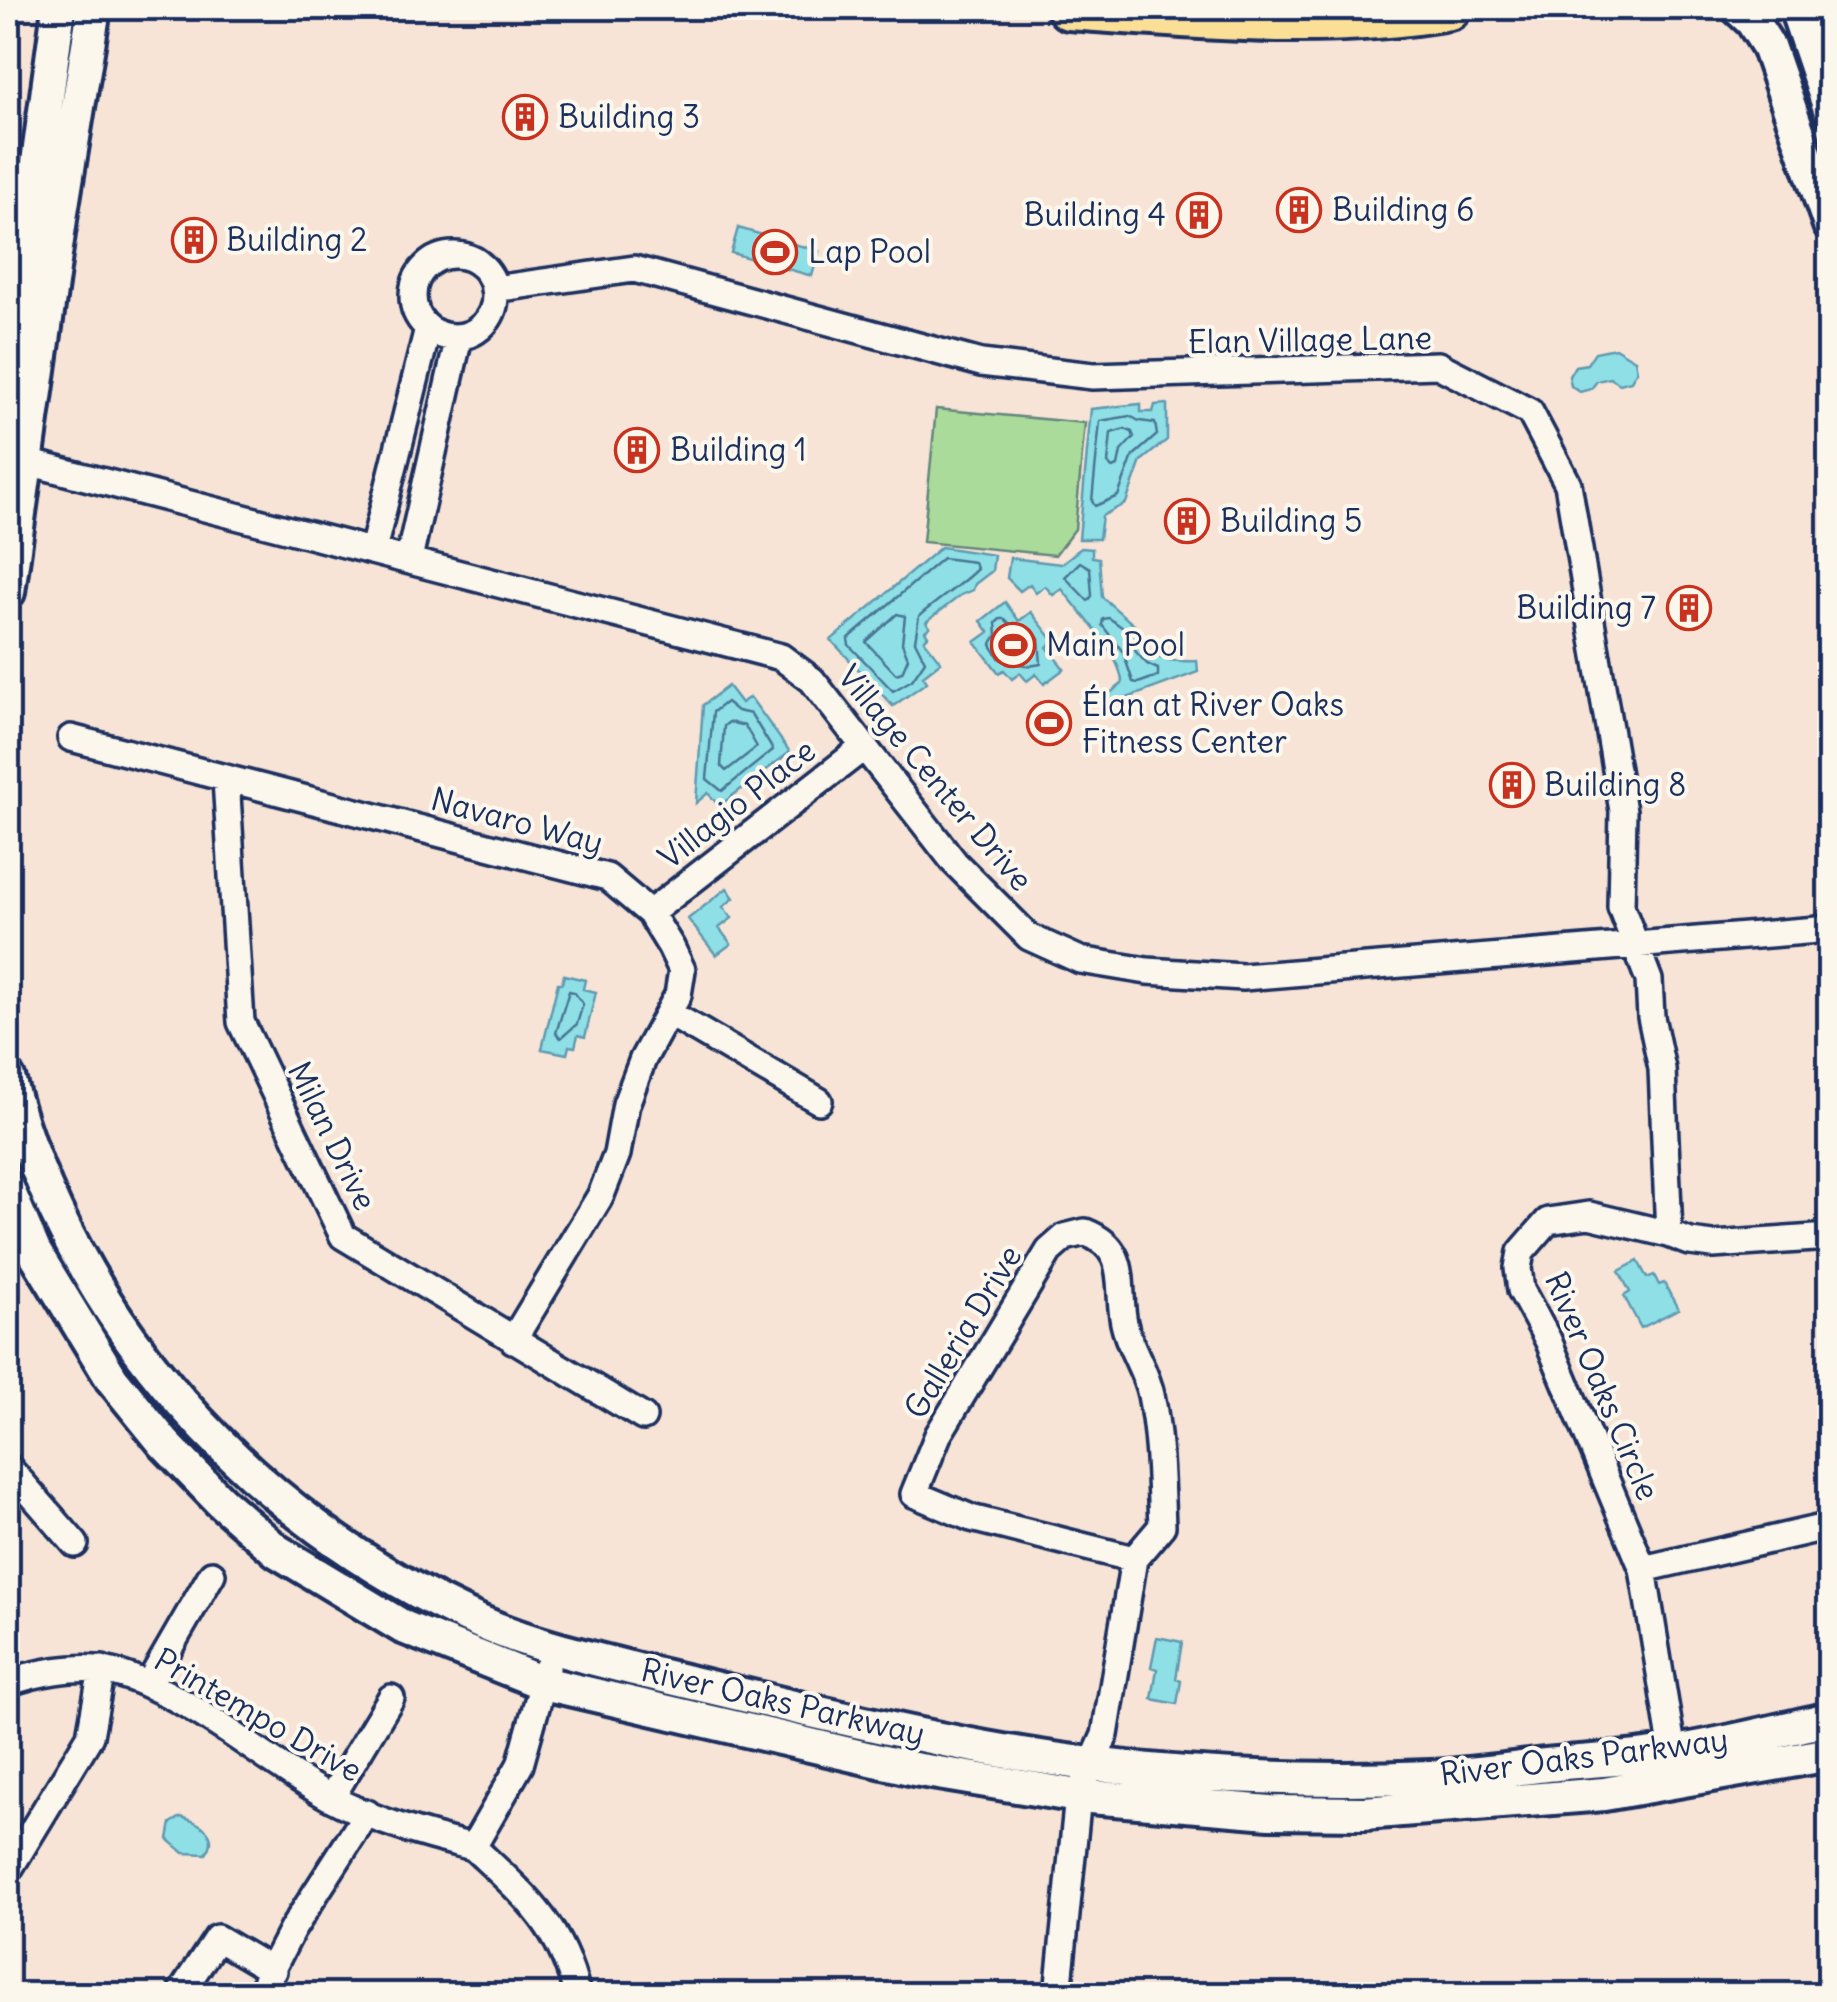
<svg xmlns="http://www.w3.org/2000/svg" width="1837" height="2002" viewBox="0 0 1837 2002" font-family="Delius,sans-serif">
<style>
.green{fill:#abdb9a;stroke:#63857c;stroke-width:2.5}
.water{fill:#8ee0e6;stroke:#6099b0;stroke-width:2.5}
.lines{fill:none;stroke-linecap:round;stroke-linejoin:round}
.shore{stroke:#497694;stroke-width:2.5}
.minor-casing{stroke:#1b2f5e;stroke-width:32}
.tertiary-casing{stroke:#1b2f5e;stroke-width:40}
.trunk-casing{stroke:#1b2f5e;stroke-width:50}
.minor{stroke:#fbf7ec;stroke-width:25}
.tertiary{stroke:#fbf7ec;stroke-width:32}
.trunk{stroke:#fbdf96;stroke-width:42}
.labels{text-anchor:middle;stroke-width:8;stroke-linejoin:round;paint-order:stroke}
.poi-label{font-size:32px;fill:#1b2f5e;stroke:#fbf7ec;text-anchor:start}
.street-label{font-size:32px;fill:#1b2f5e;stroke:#fbf7ec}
</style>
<rect width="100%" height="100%" fill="#f7e4d6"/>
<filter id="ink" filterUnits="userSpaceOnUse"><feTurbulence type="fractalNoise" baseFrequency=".01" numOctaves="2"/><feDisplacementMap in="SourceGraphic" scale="20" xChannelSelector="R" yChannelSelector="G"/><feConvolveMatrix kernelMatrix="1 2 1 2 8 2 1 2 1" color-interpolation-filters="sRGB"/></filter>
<g filter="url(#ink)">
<path class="green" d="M936 409 1085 423 1075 529 1055 555 923 542Z"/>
<path class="water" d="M738 228 819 251 812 276 731 253Z
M1615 348 1635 360 1637 371 1631 381 1620 384 1610 378 1597 381 1591 389 1580 392 1571 386 1569 376 1575 366 1587 364 1595 352Z
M1141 404V412H1153L1155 405 1167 404V440L1141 461 1126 503 1102 516 1099 539H1079L1091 409Z
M941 547 994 555 992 571 975 584 973 590 961 595 926 622 930 627 925 631 928 636 924 640 941 662 923 676 927 682 893 706 831 640Z
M1081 548 1092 549V557L1099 558 1102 597 1142 632C1145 662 1171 662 1197 661L1198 672 1111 704 1105 697 1122 684C1123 657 1080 613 1062 589L1053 595 1045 586 1036 593 1030 584 1020 591 1007 578 1010 558 1061 564Z
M1005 602 1019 621 1031 612 1054 641 1047 647 1064 669 1044 684 1036 674 1027 681 1020 673 1012 679 1004 670 999 673 975 642 989 632 981 621Z
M728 686 741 703 750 697 790 752 719 806 708 793 696 803 703 705Z
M727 888 734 898 723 907 732 918 719 928 731 944 716 955 688 919Z
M564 975 585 980 583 989 596 992 585 1037 578 1035 575 1047 569 1046 567 1054 542 1049 558 983H562Z
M1638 1261 1647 1278 1654 1275 1659 1285 1664 1283 1678 1309 1641 1328 1624 1296 1630 1292 1619 1271Z
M1157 1637 1182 1642 1176 1679 1181 1681 1177 1704 1152 1699 1157 1669 1151 1667Z
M181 1817C199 1822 221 1833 206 1854L184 1853 168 1839 171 1823Z"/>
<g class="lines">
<path class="shore" d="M1130 416 1139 421 1155 423 1157 435 1133 456 1118 496 1095 506 1092 501 1100 421Z
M1125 429 1132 432 1134 437 1121 451 1118 466 1112 468 1108 463 1111 433Z
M943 558 974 562 977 569C960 586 938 599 919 616L915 641 925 661 912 680 893 691 849 645 848 639Z
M1080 562 1090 568 1092 596 1088 601 1065 577Z
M897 614 905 616 902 643 908 658 902 672 896 674 866 642Z
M1000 619H1005L1015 629 1032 630 1039 639 1041 664 1029 666 1000 659 991 645 997 635 996 623Z
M1103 619 1109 618 1126 630 1132 637 1136 652 1147 664 1158 669V676L1138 683 1133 682 1123 652 1102 625Z
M726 702 737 711 751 714 773 750 722 791 707 779 713 712Z
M729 722 745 726 757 747 726 771 721 766 724 726Z
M569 991 574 992 583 1004 577 1024 561 1038 556 1033Z"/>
<defs>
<path id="minor" d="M413 296a41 41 0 1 1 82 0a41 41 0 1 1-82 0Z
M494 289 634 269 981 363 1093 376 1438 365 1530 412 1568 484 1623 811 1621 907 1649 980 1651 1017 1662 1069 1669 1234
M8 457 781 657 812 680 955 863 1029 937 1080 960 1147 971 1243 977 1830 929
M373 550 428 328
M409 559 459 337
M71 738 607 877 650 913 671 947 682 970 678 995 643 1059 626 1104 617 1154 601 1195 513 1340
M226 779 241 1022 343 1236 643 1417
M650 913 864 747
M669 1013 819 1101
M1085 1232C1131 1250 1116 1284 1124 1323 1129 1348 1146 1370 1151 1395 1160 1438 1160 1482 1162 1526L1134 1559 971 1518 914 1494 938 1435 1049 1251 1065 1237Z
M8 1467 75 1544
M1643 1569 1830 1526
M8 1683C33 1673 77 1665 104 1670 181 1686 260 1759 329 1797 374 1821 424 1835 473 1847
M148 1685 212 1574
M1676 1771 1643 1569 1548 1340 1521 1290 1518 1268 1521 1252 1548 1221 1589 1215 1669 1234 1690 1242 1713 1245 1830 1237
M331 1798 391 1698
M473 1847 520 1765 547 1668
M473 1847C524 1895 560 1923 577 1994
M8 1871 90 1736 102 1669
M180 1994 217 1938 273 1971
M259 1994 292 1930 367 1813
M1058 1994 1078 1796 1105 1735 1134 1559"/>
<path id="tertiary" d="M1738 8 1752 21 1768 46 1830 225
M1796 8 1830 109
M8 383 59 8
M8 592 61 212 94 8
M8 1078C71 1322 252 1520 480 1622 532 1645 587 1657 642 1671 694 1683 746 1696 798 1708 894 1730 992 1752 1090 1764 1202 1777 1317 1782 1430 1777 1472 1775 1515 1768 1557 1764 1596 1760 1635 1759 1674 1752 1726 1744 1778 1730 1830 1719
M8 1190 34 1251 112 1379 164 1443 220 1501 277 1551 403 1627 543 1683 914 1769 1078 1796 1270 1812 1364 1813 1604 1794 1830 1754"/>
<path id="trunk" d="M1069 8C1194 17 1325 30 1449 8"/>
</defs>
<use href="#minor" class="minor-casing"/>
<use href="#tertiary" class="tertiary-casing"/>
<use href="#trunk" class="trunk-casing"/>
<use href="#minor" class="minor"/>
<use href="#tertiary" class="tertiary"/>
<use href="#trunk" class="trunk"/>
</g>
</g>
<defs>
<symbol id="building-ring" viewBox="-11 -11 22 22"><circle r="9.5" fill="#fbf7ec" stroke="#c8321e" stroke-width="1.5"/><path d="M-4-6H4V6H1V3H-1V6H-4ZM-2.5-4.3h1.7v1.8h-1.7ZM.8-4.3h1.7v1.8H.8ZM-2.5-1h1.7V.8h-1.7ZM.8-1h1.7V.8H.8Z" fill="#c8321e"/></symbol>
<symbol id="stadium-ring" viewBox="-11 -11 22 22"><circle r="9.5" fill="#fbf7ec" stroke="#c8321e" stroke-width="1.5"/><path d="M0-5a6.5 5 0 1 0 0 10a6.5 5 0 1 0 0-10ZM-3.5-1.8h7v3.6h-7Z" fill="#c8321e"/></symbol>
</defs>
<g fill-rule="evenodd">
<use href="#building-ring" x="500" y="92" width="50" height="50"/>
<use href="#building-ring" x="1274" y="185" width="50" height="50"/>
<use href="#building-ring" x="1174" y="190" width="50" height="50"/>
<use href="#building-ring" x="169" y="215" width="50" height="50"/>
<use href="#stadium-ring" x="750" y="227" width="50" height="50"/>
<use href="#building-ring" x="612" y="425" width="50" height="50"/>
<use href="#building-ring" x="1162" y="496" width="50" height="50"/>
<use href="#building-ring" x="1664" y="583" width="50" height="50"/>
<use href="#stadium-ring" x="988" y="620" width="50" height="50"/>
<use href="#stadium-ring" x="1024" y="698" width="50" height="50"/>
<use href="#building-ring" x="1487" y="760" width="50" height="50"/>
</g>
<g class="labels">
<g class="poi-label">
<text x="558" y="128">Building 3</text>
<text x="1332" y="221">Building 6</text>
<text x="1166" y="226" text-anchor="end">Building 4</text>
<text x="226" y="251">Building 2</text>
<text x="808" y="263">Lap Pool</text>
<text x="670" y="461">Building 1</text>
<text x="1220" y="532">Building 5</text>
<text x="1656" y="619" text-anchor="end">Building 7</text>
<text x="1046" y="656">Main Pool</text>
<text x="1082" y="716">Élan at River Oaks<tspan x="1082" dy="37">Fitness Center</tspan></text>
<text x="1544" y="796">Building 8</text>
</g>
<g class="street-label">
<text transform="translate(1310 340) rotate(-1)" y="11">Elan Village Lane</text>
<text transform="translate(935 778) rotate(50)" y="11">Village Center Drive</text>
<text transform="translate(737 804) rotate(-38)" y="11">Villagio Place</text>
<text transform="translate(517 821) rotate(15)" y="11">Navaro Way</text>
<text transform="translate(332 1136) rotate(64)" y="11">Milan Drive</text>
<text transform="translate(963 1332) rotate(-59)" y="11">Galleria Drive</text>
<text transform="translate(1602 1386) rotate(67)" y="11">River Oaks Circle</text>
<text transform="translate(783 1702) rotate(13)" y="11">River Oaks Parkway</text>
<text transform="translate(258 1715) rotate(30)" y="11">Printempo Drive</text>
<text transform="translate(1584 1757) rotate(-7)" y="11">River Oaks Parkway</text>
</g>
</g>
<rect width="1837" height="2002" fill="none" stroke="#fbf7ec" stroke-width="40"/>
<rect x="20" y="20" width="1797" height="1962" fill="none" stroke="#1b2f5e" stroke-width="4" filter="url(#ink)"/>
</svg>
